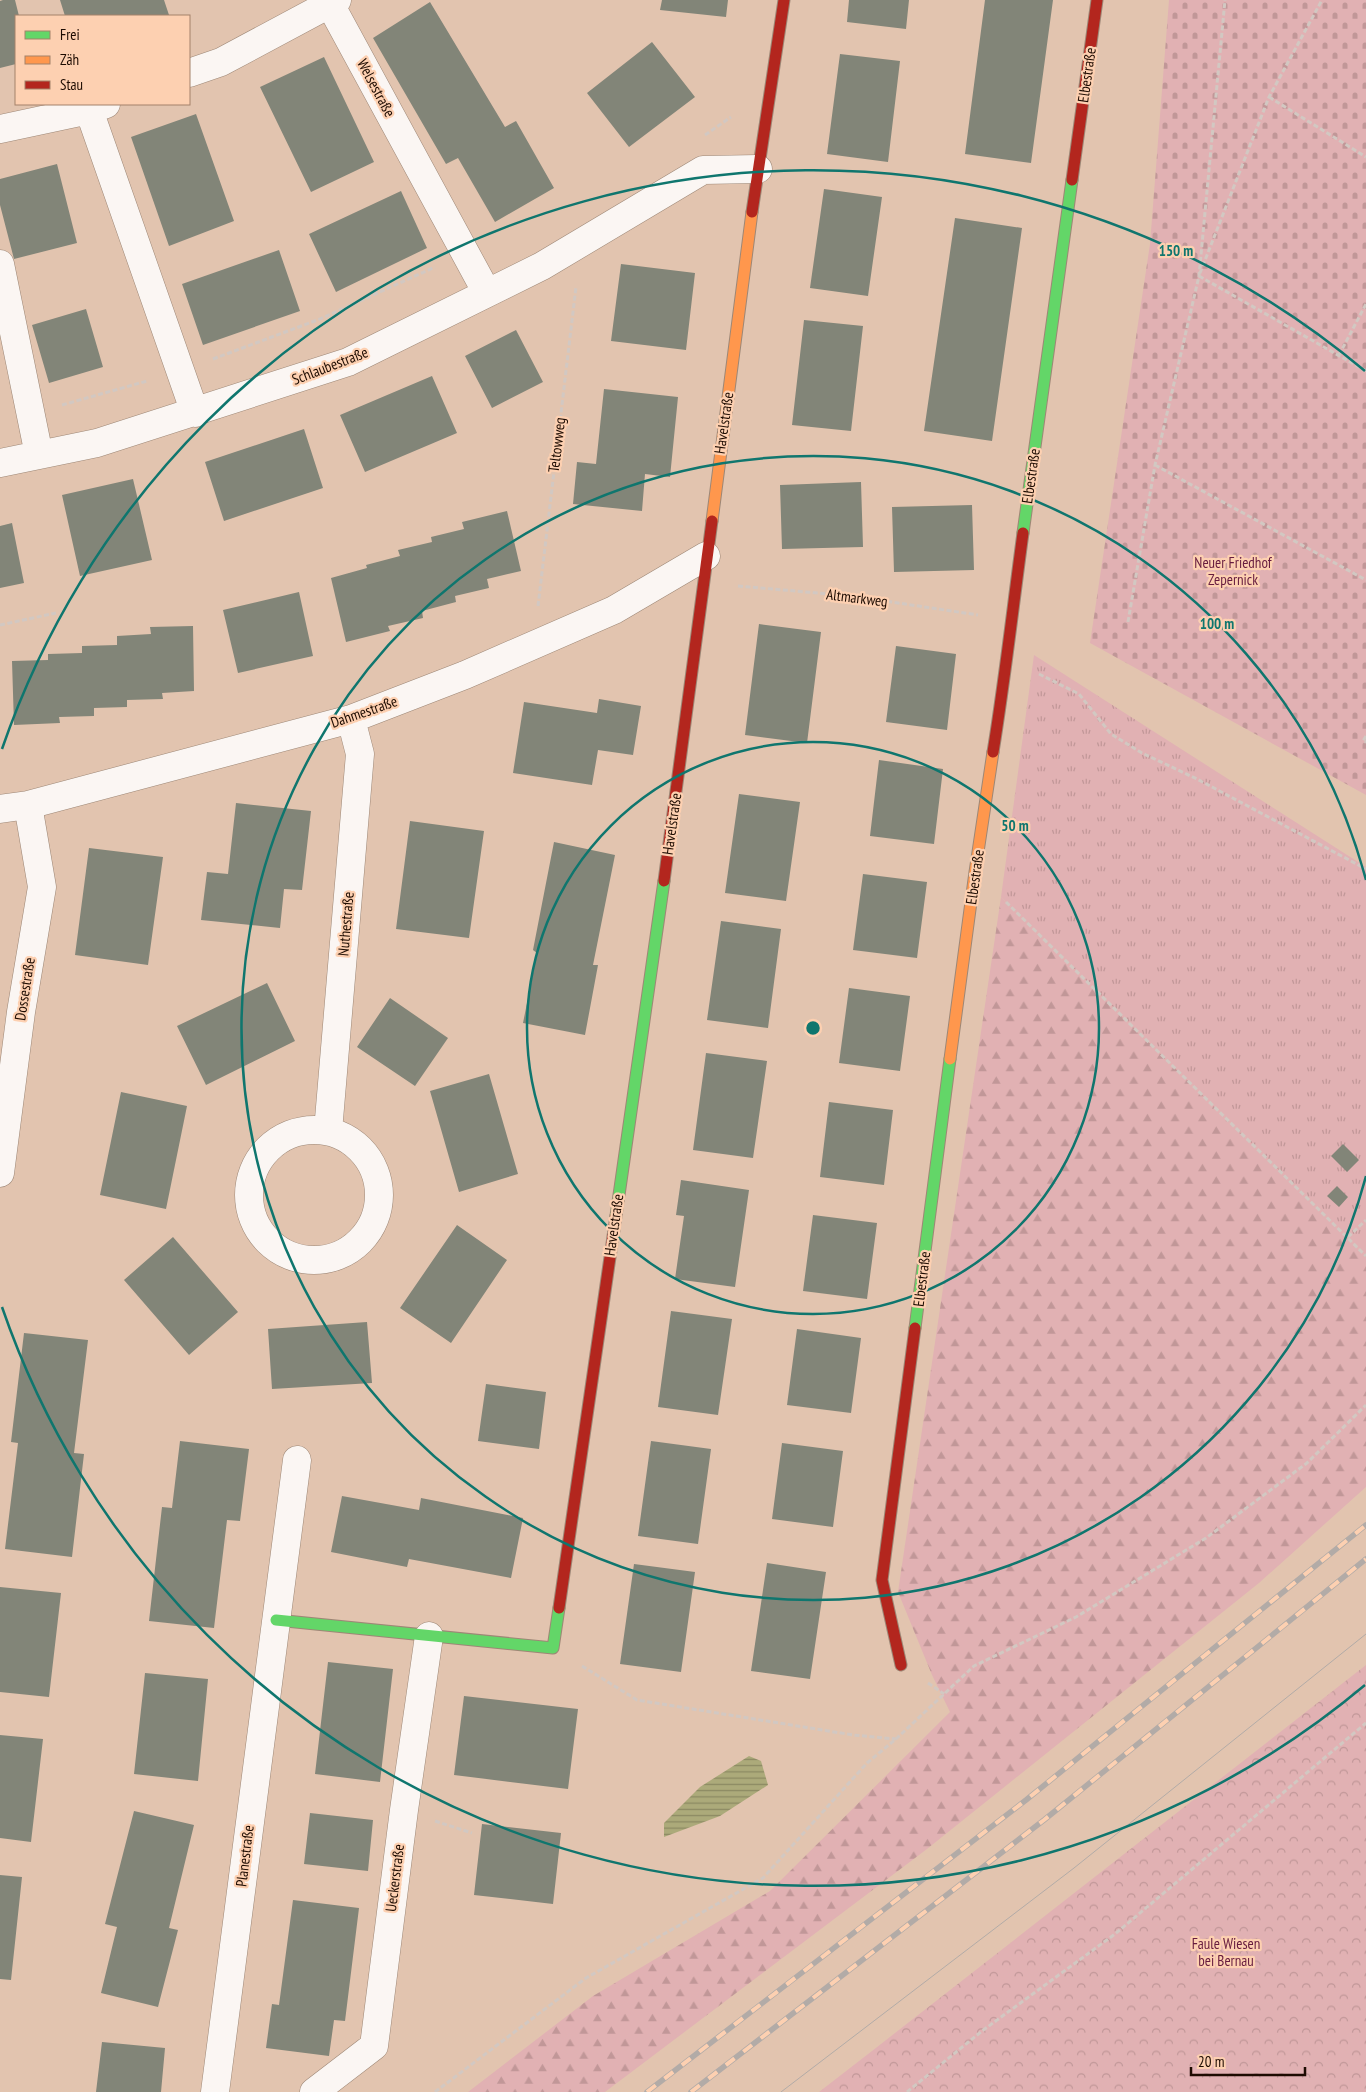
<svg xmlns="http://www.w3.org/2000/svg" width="1366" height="2092" viewBox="0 0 1366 2092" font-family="'PT Sans Narrow',sans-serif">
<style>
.grass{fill:url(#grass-tufts)}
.forest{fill:url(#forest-firs)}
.cemetery{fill:url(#cemetery-stones)}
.park{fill:url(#park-crowns)}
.water{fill:url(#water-rules)}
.building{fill:#828578}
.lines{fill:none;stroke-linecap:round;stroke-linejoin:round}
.street-casing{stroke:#9d8776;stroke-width:29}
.fast-casing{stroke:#9d8776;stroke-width:13}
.slow-casing{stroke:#9d8776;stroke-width:13}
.jam-casing{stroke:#9d8776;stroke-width:13}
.path{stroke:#d2c8c2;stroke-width:3;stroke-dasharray:5 2.5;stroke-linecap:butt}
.street{stroke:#fbf6f3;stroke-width:28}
.fast{stroke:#63d668;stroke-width:11}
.slow{stroke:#ff974d;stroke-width:11}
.jam{stroke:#b3261e;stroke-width:11}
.tram{stroke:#b2aba7;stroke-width:1}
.rail-casing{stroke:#b2aba7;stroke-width:5.5}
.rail{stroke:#fdd0b1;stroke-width:4;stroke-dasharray:11;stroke-linecap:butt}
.ring{fill:none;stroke:#0f766e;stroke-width:2.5}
.labels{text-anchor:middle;stroke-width:4.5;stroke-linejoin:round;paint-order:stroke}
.street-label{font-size:15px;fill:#1d0b01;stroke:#fdd0b1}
.park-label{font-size:15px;fill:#671c3f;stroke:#fdd0b1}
.centre{fill:#0f766e;stroke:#fdd0b1;stroke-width:2.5}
.ring-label{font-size:15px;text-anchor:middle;font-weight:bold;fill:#0f766e;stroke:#fdd0b1;stroke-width:4.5;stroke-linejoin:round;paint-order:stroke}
</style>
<defs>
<pattern id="grass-tufts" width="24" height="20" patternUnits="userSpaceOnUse" patternTransform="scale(1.25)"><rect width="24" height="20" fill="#e1b1b3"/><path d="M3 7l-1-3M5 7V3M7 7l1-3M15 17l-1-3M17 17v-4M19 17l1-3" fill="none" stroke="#c19798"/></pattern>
<pattern id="forest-firs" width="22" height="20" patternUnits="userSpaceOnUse" patternTransform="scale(1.25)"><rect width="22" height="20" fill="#e1b1b3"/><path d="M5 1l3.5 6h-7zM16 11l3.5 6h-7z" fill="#c19798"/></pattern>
<pattern id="cemetery-stones" width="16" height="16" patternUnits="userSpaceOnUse" patternTransform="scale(1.25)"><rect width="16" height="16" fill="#e1b1b3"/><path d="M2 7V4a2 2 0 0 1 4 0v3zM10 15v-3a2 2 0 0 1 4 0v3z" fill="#c19798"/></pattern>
<pattern id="park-crowns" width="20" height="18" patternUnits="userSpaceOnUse" patternTransform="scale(1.25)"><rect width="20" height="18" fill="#e1b1b3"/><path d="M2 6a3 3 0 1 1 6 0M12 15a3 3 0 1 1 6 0" fill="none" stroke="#c19798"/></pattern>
<pattern id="water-rules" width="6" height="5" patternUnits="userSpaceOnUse" patternTransform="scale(1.25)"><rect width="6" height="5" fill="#acaa7a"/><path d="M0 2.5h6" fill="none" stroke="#8b8962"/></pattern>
</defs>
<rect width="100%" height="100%" fill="#e2c4af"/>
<path class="grass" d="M1034 655 1366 867V1256L1001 897Z"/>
<path class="forest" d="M1001 897 1366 1256V1487L1259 1583 927 1849 605 2092H468L593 1996 770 1891 950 1712 932 1675 898 1592Z"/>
<path class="cemetery" d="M1169 0H1366V795L1090 643 1150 244Z"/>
<path class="park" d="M1366 1665V2092H819L872 2051Z"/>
<path class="water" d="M749 1756 761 1761 768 1785 720 1816 664 1837V1823L700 1787Z"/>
<path class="building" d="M3 0H15L19 16H16V64L0 68V1Z
M60 0H164L169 15 65 16Z
M662 0H728L726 17 660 10Z
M849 0H909L906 29 847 22Z
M985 0H1053L1031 163 965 154Z
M430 2 505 127 516 121 554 188 495 222 458 158 446 164 373 38Z
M652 42 695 97 629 147 587 93Z
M840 54 900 61 888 162 827 154Z
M324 57 374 162 311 192 260 87Z
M196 114 234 221 169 246 131 137Z
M57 164 77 243 14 259 0 205V179Z
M824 189 882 197 868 296 810 288Z
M401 191 427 248 336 292 309 234Z
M955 218 1022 228 992 441 924 431Z
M279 250 300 311 203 345 182 284Z
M621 264 695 273 686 350 611 341Z
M86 309 103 367 49 383 32 325Z
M804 320 863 326 851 431 792 425Z
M516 330 543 382 492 408 465 356Z
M432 376 457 433 365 472 340 415Z
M604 389 678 397 670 477 645 474 642 511 573 504 577 462 596 464Z
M304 429 323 488 224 521 205 462Z
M133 479 152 560 80 576 62 495Z
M861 482 863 547 782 549 780 485Z
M972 505 974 570 894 572 892 507Z
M507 511 521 571 487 579 489 588 455 596 456 602 422 611 423 618 388 626 390 631 346 642 331 578 367 568 366 565 400 556 398 550 432 542 431 537 464 529 462 522Z
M12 523 24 583 0 588V526Z
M299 592 313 656 238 673 223 610Z
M759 624 821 632 807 743 745 735Z
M193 626 194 691 162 693 163 699 127 700V707L94 708V716L59 717 60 723 14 725 12 661 48 660V654L82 653V646L117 645V636L151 634 150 627Z
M896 646 956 654 947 730 886 722Z
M599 699 641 706 633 755 598 750 592 785 513 773 524 702 597 713Z
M879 760 943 769 934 844 870 836Z
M739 794 800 802 786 901 725 893Z
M236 803 311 811 302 890 284 889 280 928 201 920 207 872 228 874Z
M410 821 484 831 469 938 396 929Z
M554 842 615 855 593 965H598L585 1035 523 1023 537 953 533 950Z
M89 848 163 857 148 965 75 955Z
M863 874 927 882 917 958 853 950Z
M721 921 781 929 768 1028 707 1020Z
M267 983 295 1041 206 1085 177 1026Z
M849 988 910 996 900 1071 839 1063Z
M390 998 448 1038 415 1086 357 1047Z
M706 1053 767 1061 753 1158 693 1150Z
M489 1074 518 1174 459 1192 430 1091Z
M121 1092 187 1106 166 1209 100 1195Z
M829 1102 893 1110 884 1185 820 1177Z
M1343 1144 1359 1160 1347 1172 1331 1156Z
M681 1180 749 1190 735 1287 675 1279 684 1216 676 1215Z
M1337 1186 1348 1197 1339 1207 1327 1196Z
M813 1215 877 1223 867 1299 803 1291Z
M457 1225 507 1260 451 1343 400 1308Z
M173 1237 238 1312 189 1355 124 1280Z
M671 1311 732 1319 718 1415 658 1407Z
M367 1322 372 1383 272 1389 268 1329Z
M797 1329 861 1338 851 1413 787 1405Z
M24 1333 88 1340 74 1453 84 1454 72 1557 5 1549 18 1443 11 1442Z
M486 1384 546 1392 539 1449 478 1441Z
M180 1441 249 1449 240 1521 227 1520 214 1628 149 1621 162 1507 172 1508Z
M651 1441 711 1449 698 1544 638 1536Z
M782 1443 843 1451 833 1527 772 1519Z
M342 1496 419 1510 421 1498 523 1518 511 1578 409 1559 407 1567 331 1552Z
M767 1563 826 1572 810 1679 751 1671Z
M634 1564 695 1572 681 1672 620 1664Z
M0 1587 61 1593 49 1697 0 1692Z
M328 1662 393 1669 380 1782 315 1774Z
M145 1673 208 1679 198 1781 134 1774Z
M464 1696 578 1709 568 1789 454 1775Z
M0 1735 43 1739 31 1842 0 1838Z
M134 1811 194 1825 169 1928 178 1930 158 2007 101 1993 117 1927 105 1924Z
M310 1813 373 1820 368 1871 304 1864Z
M482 1824 561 1833 553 1904 474 1895Z
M0 1875 22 1877 11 1980 0 1979Z
M293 1900 359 1908 345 2021 334 2020 329 2056 266 2048 272 2004 279 2005Z
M102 2042 165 2048 161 2092H96Z"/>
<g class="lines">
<defs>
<path id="street" d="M330 4 487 293
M189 73 221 62 337 0
M89 110 195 413
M0 129 89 110 106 104
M0 264 39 455
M0 463 97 443 348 362 542 266 703 170 758 169
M0 809 28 805 351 719 465 675 614 610 706 556
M249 1195a65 65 0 1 1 130 0a65 65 0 1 1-130 0Z
M328 1131 360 754 351 719
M0 1173 21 1012 42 887 28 805
M215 2092 297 1460
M314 2092 374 2046 404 1810 429 1636"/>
<path id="fast" d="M1023 533 1072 180
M616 1216 664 881
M915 1328 950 1059
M276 1620 553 1648 559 1608"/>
<path id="slow" d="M712 521 752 212
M950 1059 975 872 993 752"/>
<path id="jam" d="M1072 180 1097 0
M752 212 784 0
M993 752C1005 679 1013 606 1023 533
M664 881 712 521
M559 1608 616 1216
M901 1665 882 1580 915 1328"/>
</defs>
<use href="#street" class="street-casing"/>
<use href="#fast" class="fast-casing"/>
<use href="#slow" class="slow-casing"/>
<use href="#jam" class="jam-casing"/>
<path class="path" d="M1269 97 1366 157
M705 135 731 117
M1200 273 1269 97 1322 0
M1199 276 1366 371
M1339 355 1366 304
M213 359 320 319 435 267
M62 405 147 381
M1155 465 1366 580
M738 586 852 596 978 615
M538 606 576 287
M1128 622 1155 465 1199 276 1225 0
M0 625 56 613
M1039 674 1079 694 1111 734 1142 753 1197 779 1366 869
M1366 736 1363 741 1366 742
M1006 902 1366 1256
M1348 1237 1366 1220
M582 1666 637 1700 853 1735 896 1739
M928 1683 944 1694
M435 1821 472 1833
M435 2092 586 1978 763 1878 867 1763 896 1739 974 1666 1076 1617 1206 1538 1307 1463 1366 1405
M907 2092 982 2031 1115 1934 1366 1723"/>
<use href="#street" class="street"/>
<use href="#fast" class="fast"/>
<use href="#slow" class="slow"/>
<use href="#jam" class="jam"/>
<path class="tram" d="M781 2092 1074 1868 1366 1634"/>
<defs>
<path id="rail" d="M647 2092 1026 1800 1366 1525
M691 2092 1044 1820 1366 1559"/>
</defs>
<use href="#rail" class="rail-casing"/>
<use href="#rail" class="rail"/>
</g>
<g class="ring">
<circle cx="813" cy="1028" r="286"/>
<path d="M1366 1176A572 572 0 1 1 1366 880"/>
<path d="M1365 1685A858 858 0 0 1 2 1307M2 749A858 858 0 0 1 1365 371"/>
</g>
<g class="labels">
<g class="street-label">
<text transform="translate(1087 75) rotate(-82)" y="5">Elbestraße</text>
<text transform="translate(376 88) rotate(62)" y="5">Welsestraße</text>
<text transform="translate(330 366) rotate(-21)" y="5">Schlaubestraße</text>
<text transform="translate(724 423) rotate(-82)" y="5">Havelstraße</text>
<text transform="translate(557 445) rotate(-83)" y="5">Teltowweg</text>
<text transform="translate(1031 476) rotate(-82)" y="5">Elbestraße</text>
<text transform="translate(857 598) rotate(7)" y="5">Altmarkweg</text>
<text transform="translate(364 712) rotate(-19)" y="5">Dahmestraße</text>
<text transform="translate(672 824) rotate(-82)" y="5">Havelstraße</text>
<text transform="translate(975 877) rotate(-82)" y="5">Elbestraße</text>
<text transform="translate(346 924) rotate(-85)" y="5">Nuthestraße</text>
<text transform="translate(25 989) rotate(-81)" y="5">Dossestraße</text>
<text transform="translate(614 1225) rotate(-82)" y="5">Havelstraße</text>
<text transform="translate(922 1279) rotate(-83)" y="5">Elbestraße</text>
<text transform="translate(245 1856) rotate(-83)" y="5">Planestraße</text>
<text transform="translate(395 1878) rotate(-83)" y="5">Ueckerstraße</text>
</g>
<g class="park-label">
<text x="1233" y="568">Neuer Friedhof<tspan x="1233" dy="17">Zepernick</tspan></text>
<text x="1226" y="1949">Faule Wiesen<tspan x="1226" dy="17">bei Bernau</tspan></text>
</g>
</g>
<circle cx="813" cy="1028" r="8" class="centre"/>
<g class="ring-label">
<text x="1176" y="256">150 m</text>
<text x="1217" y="629">100 m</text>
<text x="1015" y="831">50 m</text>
</g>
<rect x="15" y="15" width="175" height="90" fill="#fdd0b1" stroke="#a3816b"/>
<rect x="25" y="31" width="25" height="8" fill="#63d668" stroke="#a3816b"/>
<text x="60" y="40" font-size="15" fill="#1d0b01">Frei</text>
<rect x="25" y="56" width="25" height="8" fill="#ff974d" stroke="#a3816b"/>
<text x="60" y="65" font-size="15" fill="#1d0b01">Zäh</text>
<rect x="25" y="81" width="25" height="8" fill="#b3261e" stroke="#a3816b"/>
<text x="60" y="90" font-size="15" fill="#1d0b01">Stau</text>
<path d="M1191 2067v8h114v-8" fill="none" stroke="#1d0b01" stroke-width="2.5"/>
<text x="1198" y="2067" font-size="15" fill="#1d0b01" stroke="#fdd0b1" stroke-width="4" paint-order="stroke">20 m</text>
</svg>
